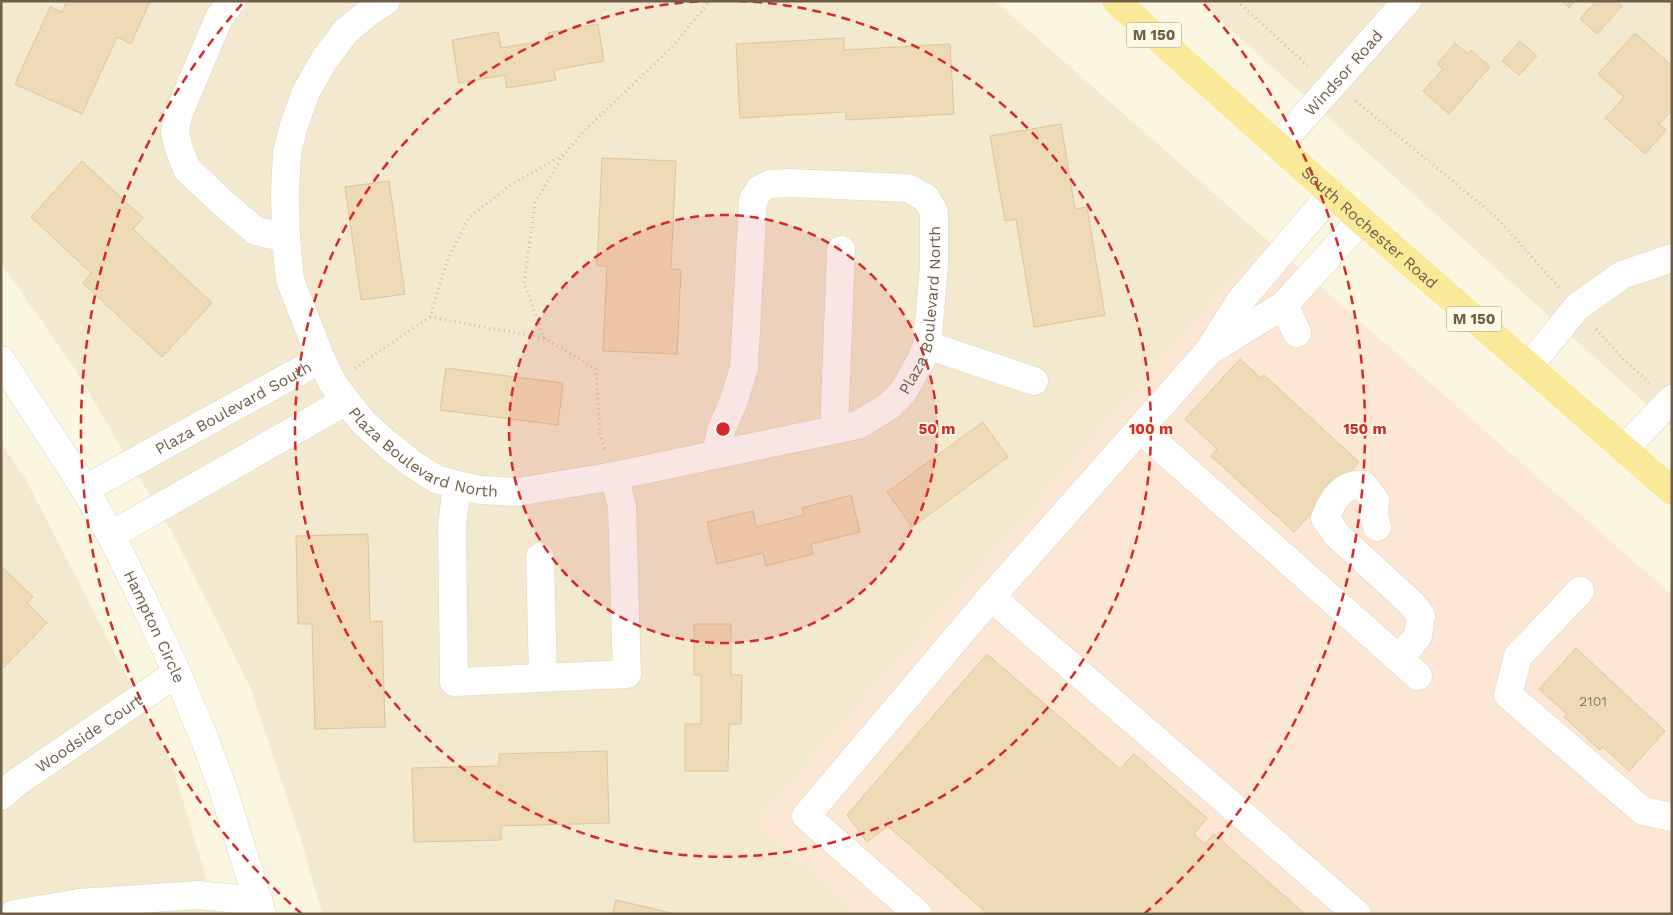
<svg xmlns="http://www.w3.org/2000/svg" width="1673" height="915" viewBox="0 0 1673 915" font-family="'Work Sans',sans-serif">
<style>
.residential{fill:#f2e9ce}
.commercial{fill:#fbe7d3}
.building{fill:#efdab8;stroke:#e1c499}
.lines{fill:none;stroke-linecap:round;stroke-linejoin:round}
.minor-casing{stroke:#ded3bc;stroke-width:29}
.major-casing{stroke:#fff;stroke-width:29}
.path{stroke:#d4bd9c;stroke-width:3;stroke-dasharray:1 4;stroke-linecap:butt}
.minor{stroke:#fff;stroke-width:28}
.major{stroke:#f9e999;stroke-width:28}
.ring{fill:none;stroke:#d62828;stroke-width:2.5;stroke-dasharray:9 6}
.labels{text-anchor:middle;stroke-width:4;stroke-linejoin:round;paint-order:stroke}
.number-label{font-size:14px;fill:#907e64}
.shield{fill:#fffae5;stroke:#9b8e77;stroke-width:1}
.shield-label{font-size:15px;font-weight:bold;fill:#705f48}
.street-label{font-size:16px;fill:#705f48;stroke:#fffae5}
.centre{fill:#d62828;stroke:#fffae5;stroke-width:2.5}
.ring-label{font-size:15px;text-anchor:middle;font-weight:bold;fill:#d62828;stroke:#fffae5;stroke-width:4;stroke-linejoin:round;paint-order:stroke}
</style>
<rect width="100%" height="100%" fill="#fbf6df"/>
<path class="residential" d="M1 1H995L1267 240 757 822 859 914H322L301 840 250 687 174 536 75 369 1 263Z
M1199 1H1672V427Z
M1 444 23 474 172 764 217 914H1Z"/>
<path class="commercial" d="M1267 240 1672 595V914H859L757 822Z"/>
<path class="building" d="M67 1H150L131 44 117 37 82 114 15 84 50 7 62 12Z
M1562 1H1575L1569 8Z
M1596 1H1617L1622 6 1597 34 1580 19Z
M598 24 604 61 554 70 556 80 507 88 505 75 459 83 452 40 498 32 501 48 549 40 548 33Z
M1635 33 1672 66V110L1659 124 1666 130 1645 154 1605 118 1624 97 1598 74Z
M844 38V50L950 44 954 114 846 120V112L740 118 736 44Z
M1520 41 1537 56 1519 75 1502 61Z
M1455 43 1468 54 1471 50 1490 67 1449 114 1423 91 1443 69 1437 64Z
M1061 124 1075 209 1087 207 1105 315 1034 327 1016 219 1005 221 990 136Z
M602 158 676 161 671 269 681 270 677 354 603 351 607 266H597Z
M82 161 143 218 133 229 212 303 162 357 83 283 91 273 31 217Z
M389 181 405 294 361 300 345 187Z
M1240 359 1261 378 1264 375 1359 462 1294 532 1211 456 1217 449 1185 419Z
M446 368 563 383 558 425 440 410Z
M983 422 1008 457 912 527 887 492Z
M851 495 860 532 811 544 813 554 766 566 763 553 717 564 707 522 753 511 756 527 804 515 802 508Z
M368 534 370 622 382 621 385 727 315 729 312 624H298L296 536Z
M1 566 33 597 27 603 47 623 3 668 1 666Z
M694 624H731V675H742L741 724H729L728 771H685V724H701V675H694Z
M1576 648 1665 731 1629 771 1603 747 1600 750 1564 717 1567 714 1539 689Z
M987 654 1120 769 1134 754 1207 818 1194 834 1205 844 1214 834 1305 914H988L888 826 867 842 847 815Z
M607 751 609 823 501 826V840L414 842 412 768 499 766V754Z
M616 900 676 914H619L613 912Z"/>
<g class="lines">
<defs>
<g id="minor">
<path d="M232 1 219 18 178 115 175 131 178 146 187 169 225 205 256 231 286 238"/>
<path id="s1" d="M386 1 369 12 346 31 324 60 306 92 294 125 287 153 285 191 286 238 290 280 321 359 332 382 346 401 364 423 386 443 411 463 436 479 457 485 481 490 517 492 614 476 858 425 889 406 903 392 920 362 927 345 934 266V212L926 198 908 188 790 183 770 184 760 189 753 200 744 368 733 403 721 430 716 454"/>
<path id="s2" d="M1278 146 1407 1"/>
<path d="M1284 305 1297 333"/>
<path d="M927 345 1034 381"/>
<path d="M1214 348 1284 305 1361 220"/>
<path id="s3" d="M1 360 85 489 111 535 143 600 177 673 205 740 223 789 262 914"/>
<path d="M1529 366 1577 307 1622 275 1672 258"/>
<path d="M1140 429 1418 676"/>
<path d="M834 430 841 250"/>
<path d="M1624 449 1672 399"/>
<path d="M457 485 452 526 454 682 627 674 622 506 614 476"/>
<path id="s4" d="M85 489 321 359"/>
<path d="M1377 527 1374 513 1375 500 1363 485C1342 483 1332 501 1325 518L1337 535 1412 604 1421 616 1418 636 1399 659"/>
<path d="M111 535 346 401"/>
<path d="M540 557 543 678"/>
<path d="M1580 591 1518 656 1508 695 1643 811 1672 817"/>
<path d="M991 597 1357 914"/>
<path id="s5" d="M1 796 17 782 177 673"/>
<path d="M14 914 79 903 198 895 259 901"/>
<path d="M918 914 806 816 991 597 1208 352 1241 300 1332 193"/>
</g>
<g id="major">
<path id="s6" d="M1116 1 1361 220 1672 491"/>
</g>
</defs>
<use href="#minor" class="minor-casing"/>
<use href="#major" class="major-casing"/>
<path class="path" d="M1237 1 1310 68
M1356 101 1495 216 1559 287
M430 317 544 338 524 283 535 203 563 155
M1596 329 1623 359 1650 383
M544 338 596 369 600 434 605 449
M355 368 430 317 447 261 469 217 512 184 563 155 585 130 672 47 710 1"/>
<use href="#minor" class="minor"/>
<use href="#major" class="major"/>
</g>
<circle cx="723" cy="429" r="214" fill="#d62828" fill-opacity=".12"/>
<g class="ring">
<circle cx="723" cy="429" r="214"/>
<path d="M738 1A428 428 0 1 1 708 1"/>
<path d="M302 914A642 642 0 0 1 242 4M1204 4A642 642 0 0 1 1144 914"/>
</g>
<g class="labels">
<g class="number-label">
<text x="1593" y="706">2101</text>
</g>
<g class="shield">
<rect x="1126.5" y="22.5" width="55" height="25" rx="4"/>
<rect x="1446.5" y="306.5" width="55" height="25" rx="4"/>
</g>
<g class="shield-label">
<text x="1154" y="40">M 150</text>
<text x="1474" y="324">M 150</text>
</g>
<g class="street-label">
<text dy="6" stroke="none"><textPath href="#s2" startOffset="98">Windsor Road</textPath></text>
<text dy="6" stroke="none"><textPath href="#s6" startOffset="340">South Rochester Road</textPath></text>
<text dy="6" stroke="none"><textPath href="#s1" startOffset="1140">Plaza Boulevard North</textPath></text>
<text dy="6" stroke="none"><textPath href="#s4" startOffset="169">Plaza Boulevard South</textPath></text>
<text dy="6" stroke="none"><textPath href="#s1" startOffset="545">Plaza Boulevard North</textPath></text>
<text dy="6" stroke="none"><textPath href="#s3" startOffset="308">Hampton Circle</textPath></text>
<text dy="6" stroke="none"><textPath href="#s5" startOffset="108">Woodside Court</textPath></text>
</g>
</g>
<circle cx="723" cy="429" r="8" class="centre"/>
<g class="ring-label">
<text x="937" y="434">50 m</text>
<text x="1151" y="434">100 m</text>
<text x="1365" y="434">150 m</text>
</g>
<rect width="1673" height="915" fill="none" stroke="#705f48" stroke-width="5"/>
</svg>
